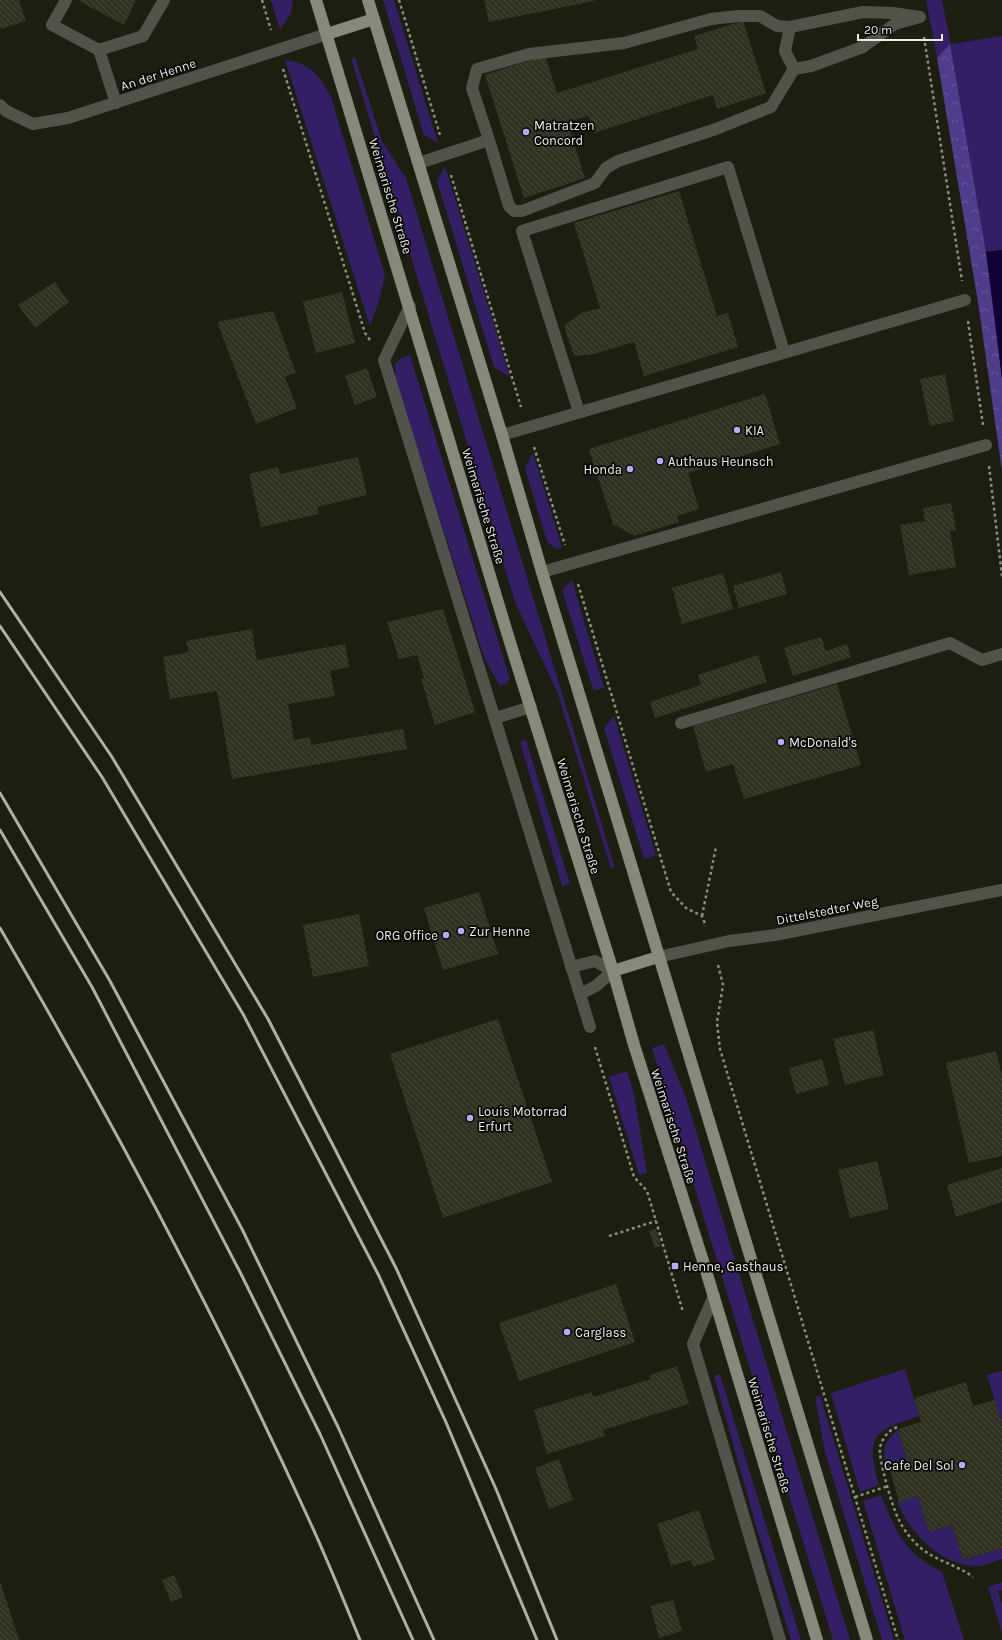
<svg xmlns="http://www.w3.org/2000/svg" width="1002" height="1640" viewBox="0 0 1002 1640" font-family="Karla,sans-serif">
<style>
.green{fill:#331f65}
.forest{fill:url(#forest-crowns)}
.water{fill:#120035}
.building{fill:url(#building-back-hatch)}
.lines{fill:none;stroke-linecap:round;stroke-linejoin:round}
.path{stroke:#8d8e82;stroke-width:2.5;stroke-dasharray:3 3;stroke-linecap:butt}
.minor{stroke:#52534b;stroke-width:12}
.major{stroke:#878a7a;stroke-width:12}
.rail{stroke:#aeb0a4;stroke-width:3}
.poi-dot{fill:#b7abf8;stroke:#070803;stroke-width:1.5}
.labels{text-anchor:middle;stroke-width:3.5;stroke-linejoin:round;paint-order:stroke}
.street-label{font-size:13px;fill:#ecede3;stroke:#070803}
.poi-label{font-size:13px;fill:#ecede3;stroke:#070803;text-anchor:start}
</style>
<defs>
<pattern id="forest-crowns" width="20" height="18" patternUnits="userSpaceOnUse"><rect width="20" height="18" fill="#4f3d8b"/><path d="M2 6a3 3 0 1 1 6 0M12 15a3 3 0 1 1 6 0" fill="none" stroke="#68599b"/></pattern>
<pattern id="building-back-hatch" width="6" height="6" patternUnits="userSpaceOnUse"><rect width="6" height="6" fill="#303222"/><path d="M-1 5l2 2M0 0l6 6M5-1l2 2" fill="none" stroke="#444637"/></pattern>
</defs>
<rect width="100%" height="100%" fill="#1c1e0f"/>
<path class="green" d="M271 0H293L291 13 280 30Z
M383 0H394L438 143 424 135Z
M926 0H942L951 44 1002 36V250L986 252 950 45 937 58Z
M355 57 382 141 406 178 615 868 611 869 558 694 515 602 351 58Z
M285 60C311 63 319 75 331 97L385 275 380 298 370 326Z
M445 166 510 377 494 367 437 181Z
M410 355 510 679 506 684 500 686 485 660 395 378V364L401 358Z
M533 453 562 547 557 549 547 542 525 468Z
M572 580 604 688 597 690 593 689 591 683 562 590Z
M614 716 656 855 644 859 604 728Z
M526 740 570 884 562 886 520 742Z
M664 1044 686 1098 850 1640H833L652 1048Z
M627 1071 634 1093 647 1173 639 1175 609 1077Z
M905 1369 919 1416C873 1431 865 1435 879 1485L860 1492 831 1393Z
M1002 1371V1423L987 1375Z
M720 1374 801 1640H791L756 1526 714 1376Z
M820 1395 894 1640H882L825 1452 815 1397Z
M898 1429 908 1464 887 1470C882 1450 883 1444 898 1429Z
M881 1495C897 1533 904 1553 942 1572L964 1640H905L863 1501Z
M918 1496 929 1532 952 1525 963 1560 1002 1548V1559C996 1561 988 1565 981 1566 942 1568 911 1534 897 1502Z
M1002 1582V1590L998 1591 1002 1605V1633L988 1587Z"/>
<path class="forest" d="M950 44 986 252 994 308 1002 379V471L978 302 937 58Z"/>
<path class="water" d="M1002 250V379L986 252Z"/>
<path class="building" d="M0 0H19L26 21 0 29Z
M79 0H136L124 25 79 1Z
M484 0H594V1L489 22Z
M743 21 766 93 717 109 713 95 594 133 588 116 567 122 585 178 524 198 485 75 545 55 557 93 698 49 694 36Z
M679 191 717 316 728 313 738 347 644 376 634 342 594 354 574 356 564 326 581 313 600 308 574 223Z
M55 282 69 302 35 328 18 305Z
M342 292 355 343 316 353 303 302Z
M273 311 296 373 285 377 297 408 256 424 217 322Z
M367 368 377 397 355 405 345 376Z
M945 374 954 421 930 426 920 379Z
M765 394 780 444 688 473 699 509 677 516 679 522 634 536 613 524 589 449Z
M358 457 367 495 317 507 319 514 261 527 249 474 278 467 280 474Z
M951 503 956 530 950 531 956 567 909 575 900 525 925 521 923 508Z
M781 572 787 594 739 608 733 586Z
M723 573 733 609 682 624 672 588Z
M443 609 475 712 435 725 421 679 424 678 417 655 399 659 387 622Z
M252 629 257 660 345 644 349 667 330 671 335 696 288 704 294 740 310 737 311 745 403 729 407 749 232 779 217 691 170 699 163 657 189 652 186 641Z
M821 637 826 651 847 644 851 657 793 676 784 648Z
M758 655 767 682 655 718 650 702 701 685 698 675Z
M837 684 861 765 744 799 733 764 706 772 693 726Z
M479 892 498 954 443 970 424 908Z
M359 914 369 966 313 977 303 925Z
M498 1019 552 1182 443 1218 390 1054Z
M873 1030 884 1075 845 1085 833 1039Z
M996 1051 1002 1076V1156L969 1163 946 1063Z
M822 1059 829 1085 796 1094 789 1068Z
M877 1161 889 1209 850 1218 838 1170Z
M1002 1168V1202L956 1217 947 1185Z
M656 1229 661 1246 655 1248 649 1231Z
M616 1284 635 1342 519 1381 499 1323Z
M677 1366 689 1404 603 1430 605 1436 547 1454 534 1410 592 1392 593 1397 651 1379 650 1375Z
M966 1382 973 1406 995 1400 1002 1423V1548L963 1560 952 1525 929 1532 918 1496 899 1502 890 1470 908 1464 898 1429 921 1422 914 1398Z
M559 1459 573 1500 549 1509 535 1468Z
M699 1510 715 1560 693 1567 691 1560 671 1566 657 1524Z
M174 1575 183 1597 171 1602 162 1580Z
M0 1581 19 1640H0Z
M673 1600 682 1631 659 1638 650 1606Z"/>
<g class="lines">
<path class="path" d="M262 0 271 30
M399 0 440 135
M924 37 962 281
M283 69 365 333 370 340
M451 175 521 407
M968 321 983 425
M534 447 565 545
M989 466 1002 576
M578 584 671 892 686 908 702 916 706 926
M702 916 716 847
M718 965 723 985 717 1022 720 1049 898 1640
M595 1047 634 1177 647 1191 683 1312
M609 1236 656 1221
M897 1427C888 1431 883 1437 880 1447 878 1458 892 1506 898 1518 903 1529 912 1541 922 1549 937 1561 957 1565 973 1577
M855 1497 888 1486"/>
<path class="minor" d="M66 0 52 25 99 50
M790 27 785 51 794 69
M116 103 99 50 143 36 164 0
M0 105 6 111 33 124 68 118 327 34
M419 163 489 140 509 206 514 211H522L595 183 606 168 618 161 716 129 771 107 794 69 811 66 863 47 895 24 920 17 893 13 863 12 790 27 777 26 760 16H738L711 19 624 43 529 54 477 69 472 88 489 140
M410 306 384 360 590 1027
M579 412 522 231 728 167 784 352
M502 435 965 300
M542 572 986 445
M495 718 531 707
M681 723 950 643 982 660 1002 654
M658 957 729 941 775 935 1002 890
M571 967 595 961 613 971 596 986 580 994
M714 1296 693 1344 780 1640"/>
<path class="major" d="M316 0 509 639 613 971 634 1045 704 1264 817 1640
M368 0 502 435 542 572 867 1640
M327 34 374 19
M613 971 658 957"/>
<path class="rail" d="M0 592 112 757 268 1019 396 1268 496 1489 557 1640
M0 626 102 777 243 1014 379 1276 445 1420 537 1640
M0 793 110 981 242 1229 338 1427 434 1640
M0 830 92 987 241 1274 320 1434 413 1640
M0 928C112 1120 218 1319 310 1522 328 1561 344 1601 360 1640"/>
</g>
<g class="poi-dot">
<circle cx="526" cy="132" r="4"/>
<circle cx="737" cy="430" r="4"/>
<circle cx="660" cy="461" r="4"/>
<circle cx="630" cy="469" r="4"/>
<circle cx="781" cy="742" r="4"/>
<circle cx="461" cy="931" r="4"/>
<circle cx="446" cy="935" r="4"/>
<circle cx="470" cy="1118" r="4"/>
<rect x="671" y="1262" width="8" height="8" rx="2"/>
<circle cx="567" cy="1332" r="4"/>
<circle cx="962" cy="1465" r="4"/>
</g>
<g class="labels">
<g class="street-label">
<text transform="translate(158 74) rotate(-18)" y="5">An der Henne</text>
<text transform="translate(391 196) rotate(73)" y="5">Weimarische Straße</text>
<text transform="translate(484 506) rotate(73)" y="5">Weimarische Straße</text>
<text transform="translate(579 816) rotate(73)" y="5">Weimarische Straße</text>
<text transform="translate(827 910) rotate(-11)" y="5">Dittelstedter Weg</text>
<text transform="translate(674 1126) rotate(72)" y="5">Weimarische Straße</text>
<text transform="translate(770 1435) rotate(73)" y="5">Weimarische Straße</text>
</g>
<g class="poi-label">
<text x="534" y="130">Matratzen<tspan x="534" dy="15">Concord</tspan></text>
<text x="745" y="435">KIA</text>
<text x="668" y="466">Authaus Heunsch</text>
<text x="622" y="474" text-anchor="end">Honda</text>
<text x="789" y="747">McDonald's</text>
<text x="469" y="936">Zur Henne</text>
<text x="438" y="940" text-anchor="end">ORG Office</text>
<text x="478" y="1116">Louis Motorrad<tspan x="478" dy="15">Erfurt</tspan></text>
<text x="683" y="1271">Henne, Gasthaus</text>
<text x="575" y="1337">Carglass</text>
<text x="954" y="1470" text-anchor="end">Cafe Del Sol</text>
</g>
</g>
<path d="M858 34v6h84v-6" fill="none" stroke="#ecede3" stroke-width="2"/>
<text x="864" y="34" font-size="12" fill="#ecede3" stroke="#070803" stroke-width="3" paint-order="stroke">20 m</text>
</svg>
